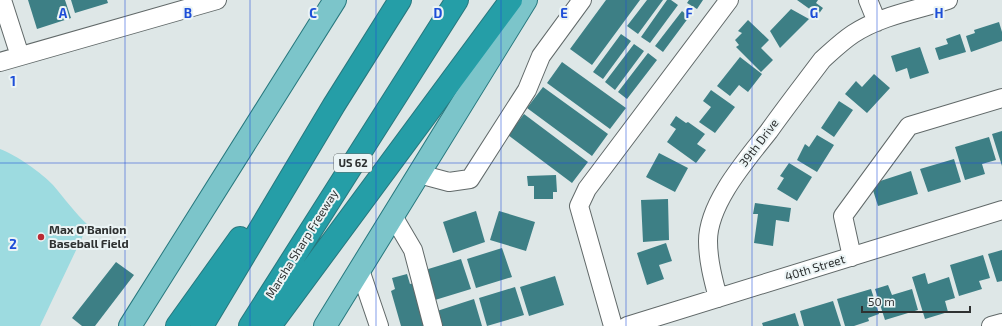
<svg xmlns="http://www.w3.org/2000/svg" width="1002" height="326" viewBox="0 0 1002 326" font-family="'Exo 2',sans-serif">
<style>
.green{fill:#9ddbe0}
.building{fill:#3d7f85}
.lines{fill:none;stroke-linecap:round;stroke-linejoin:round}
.minor-casing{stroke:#616969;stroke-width:20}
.major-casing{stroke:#28787e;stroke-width:24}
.highway-casing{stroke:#28787e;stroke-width:24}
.minor{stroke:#fff;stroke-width:18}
.major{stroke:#7cc5ca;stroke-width:22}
.highway{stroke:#259ea7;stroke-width:22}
.grid{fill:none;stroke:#1d4ed8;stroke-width:1;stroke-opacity:0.55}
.poi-dot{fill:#ba2a34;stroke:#ebf4f5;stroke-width:1.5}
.labels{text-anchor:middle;stroke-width:4;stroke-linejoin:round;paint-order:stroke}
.shield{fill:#ebf4f5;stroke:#676c6c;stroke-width:1}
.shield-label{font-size:11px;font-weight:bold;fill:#2e3131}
.street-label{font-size:12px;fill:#2e3131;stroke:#ebf4f5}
.poi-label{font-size:12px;font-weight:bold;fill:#2e3131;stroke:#ebf4f5;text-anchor:start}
.grid-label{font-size:13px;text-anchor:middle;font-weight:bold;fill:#1d4ed8;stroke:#ebf4f5;stroke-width:4;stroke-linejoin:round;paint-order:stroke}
</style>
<rect width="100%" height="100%" fill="#dee7e7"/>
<path class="green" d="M0 149C16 155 42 173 53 185 65 199 75 213 88 225L40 326H0Z"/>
<path class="building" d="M28 0H65L71 18 37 29Z
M71 0H107L108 3 75 13Z
M606 0H640L592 65 570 49Z
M647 0H663L638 34 627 26Z
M667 0H671L678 5 650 43 641 37Z
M689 0H703L697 9 687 3Z
M797 0H818L816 3 823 8 818 15Z
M791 9 809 19 780 48 770 31Z
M682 11 689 17 663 52 655 46Z
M748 20 769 40 761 48 773 60 761 72 736 47 739 45 735 40 742 33 738 31Z
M999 22 1002 32V41L971 52 966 36 975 33 974 30Z
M621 34 631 41 603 79 593 72Z
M960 34 966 52 939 60 935 48 948 44 946 39Z
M634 44 644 51 615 90 605 82Z
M920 47 929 73 910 79 907 68 896 72 891 56Z
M648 53 657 60 627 99 618 92Z
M740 57 762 74 748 92 739 85 730 96 717 86Z
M562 62 626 108 610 129 547 83Z
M874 74 890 88 867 113 845 94 856 81 862 87Z
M543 87 608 134 592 156 527 108Z
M711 90 735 107 715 133 699 122 711 107 703 101Z
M839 101 853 110 834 137 821 128Z
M524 114 588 162 572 183 508 135Z
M676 116 686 123 688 122 705 134 697 144 706 150 696 163 667 142 676 129 670 125Z
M1002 131V166L992 134Z
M817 135 834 145 817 172 797 160 805 144 809 147Z
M989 137 996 160 982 164 985 174 965 180 955 147Z
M659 153 688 168 675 192 646 177Z
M954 159 961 182 928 192 920 169Z
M789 163 812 177 797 201 777 189 784 178 780 176Z
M911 171 918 194 878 206 871 184Z
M556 175 557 192H553V199H534V186H528L527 176Z
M668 199 669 240 643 242 641 200Z
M755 203 791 208 789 222 776 220 773 246 754 243 758 214H753Z
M476 211 485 242 453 253 443 222Z
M499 211 535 222 526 251 490 240Z
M666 243 672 261 659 265 664 279 647 285 637 253Z
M502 248 512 277 476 288 467 259Z
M1002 250V281L997 282 988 254Z
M983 255 990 278 979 281 982 289 959 296 950 265Z
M461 259 471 289 435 300 425 270Z
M116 262 134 275 95 326H82L72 318Z
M925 273 928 284 949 277 955 298 945 301 948 312 925 319 912 277Z
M407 274 410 284 414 283 426 326H401L391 291 395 289 392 278Z
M555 276 564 305 529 316 520 287Z
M888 285 892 295 912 289 918 310 885 320 875 289Z
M515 287 524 315 487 326 479 298Z
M871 289 879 314 868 318 869 321 854 326H845L837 299Z
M474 299 482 326H442L437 311Z
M833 301 841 326H804L800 311Z
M795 313 799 326H763L762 323Z"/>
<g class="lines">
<defs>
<path id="minor" d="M2 0 20 56
M868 0 877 22
M0 62 217 0
M419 174 449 182 470 179 527 90 541 56 582 0
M393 216 413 250 433 326
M852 257 843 216 909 126 1002 98
M360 270 379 326
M718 298C713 279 708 260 708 241 708 203 747 159 769 131 786 107 804 84 822 60 832 51 841 42 853 34 880 16 916 10 948 0
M613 326 579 206 587 189 729 0
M627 326 1002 210
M991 326 1002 323"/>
<path id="major" d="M130 326 335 0
M325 326 526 0"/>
<path id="highway" d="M177 326 240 238
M202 326 334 105 400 0
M250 326 457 0
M270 326 511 0"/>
</defs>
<use href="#minor" class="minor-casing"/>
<use href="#major" class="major-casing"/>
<use href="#highway" class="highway-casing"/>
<use href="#minor" class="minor"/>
<use href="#major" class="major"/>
<use href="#highway" class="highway"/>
</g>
<path class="grid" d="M125 0V326M250 0V326M376 0V326M501 0V326M626 0V326M752 0V326M877 0V326M0 163H1002"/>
<circle class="poi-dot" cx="41" cy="237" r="4"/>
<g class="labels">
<rect class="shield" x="334" y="154" width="38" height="18" rx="3"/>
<g class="shield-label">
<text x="353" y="167">US 62</text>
</g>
<g class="street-label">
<text transform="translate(759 143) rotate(-53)" y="4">39th Drive</text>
<text transform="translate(302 244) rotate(-58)" y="4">Marsha Sharp Freeway</text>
<text transform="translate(815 268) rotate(-17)" y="4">40th Street</text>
</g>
<g class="poi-label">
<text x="49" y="234">Max O'Banion<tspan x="49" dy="14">Baseball Field</tspan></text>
</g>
</g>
<g class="grid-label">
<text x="63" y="18">A</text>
<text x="188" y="18">B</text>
<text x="313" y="18">C</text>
<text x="438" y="18">D</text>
<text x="564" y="18">E</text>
<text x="689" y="18">F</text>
<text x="814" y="18">G</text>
<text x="939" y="18">H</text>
<text x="13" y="86">1</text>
<text x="13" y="249">2</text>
</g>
<path d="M862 306v6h108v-6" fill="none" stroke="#2e3131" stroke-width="2"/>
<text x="868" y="306" font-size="12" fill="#2e3131" stroke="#ebf4f5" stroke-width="3" paint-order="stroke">50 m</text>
</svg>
